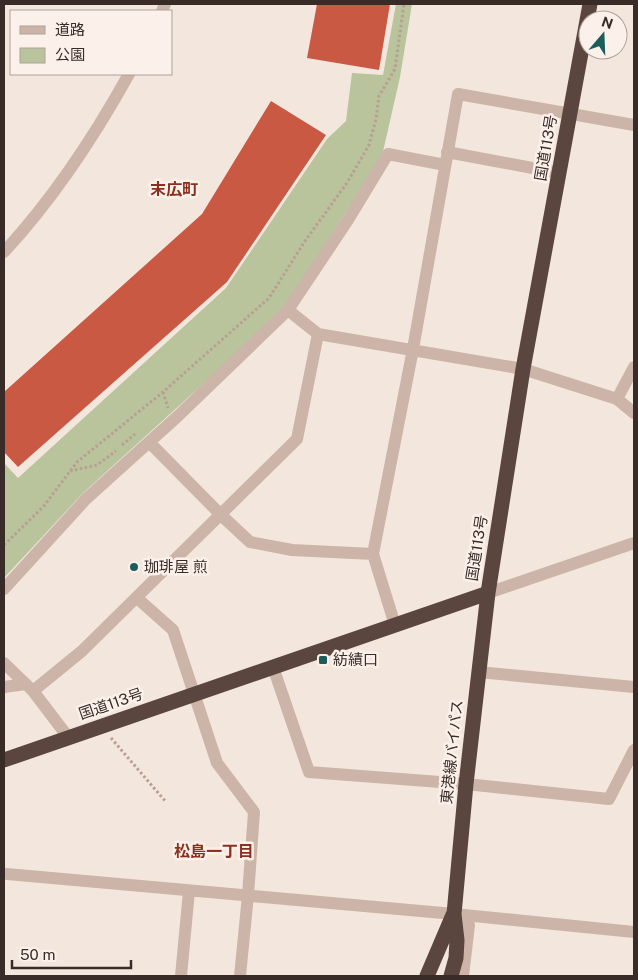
<svg xmlns="http://www.w3.org/2000/svg" width="638" height="980" viewBox="0 0 638 980" font-family="'Public Sans','Noto Sans JP',sans-serif">
<style>
.green{fill:#b9c39c}
.building{fill:#ca5944}
.lines{fill:none;stroke-linecap:round;stroke-linejoin:round}
.path{stroke:#b89f92;stroke-width:3;stroke-dasharray:2.5 2.5;stroke-linecap:butt}
.minor{stroke:#ccb5a8;stroke-width:12}
.highway{stroke:#5a453f;stroke-width:15}
.poi-dot{fill:#1c5c5b;stroke:#fbf1ea;stroke-width:2}
.labels{text-anchor:middle;stroke-width:5;stroke-linejoin:round;paint-order:stroke}
.street-label{font-size:15px;fill:#392c28;stroke:#fbf1ea}
.poi-label{font-size:15px;fill:#392c28;stroke:#fbf1ea;text-anchor:start}
.neighbourhood-label{font-size:16px;font-weight:bold;fill:#8b2f1e;stroke:#fbf1ea}
</style>
<rect width="100%" height="100%" fill="#f3e7dd"/>
<path class="green" d="M396 4H412L400 77 382 156 282 312 83 493 4 578V463L18 478 226 288 327 139 346 121 352 73 383 75Z"/>
<path class="building" d="M317 4H390L379 70 307 58Z
M271 101 326 135 227 282 18 467 4 452V392L202 214Z"/>
<g class="lines">
<path class="path" d="M163 392 168 408
M122 445 135 434
M70 471 97 465 116 451
M4 545 43 507 77 462 163 392 269 298 305 241 347 183 369 145 376 119 379 96 395 69 404 4
M111 738 166 802"/>
<path class="minor" d="M162 11 165 4
M447 152 559 173
M4 252C53 199 94 137 129 74
M288 310 318 334 523 369 617 399 634 413
M617 399 634 367
M149 442 221 515 250 542 292 550 373 554
M4 589 86 499 178 416 288 310 348 220 388 154 445 165
M488 593 634 543
M137 598 173 630 217 763 254 812 248 895 240 976
M395 625 373 554 413 349 458 94 634 125
M4 663 33 691 68 737
M273 667 309 772 466 784 609 799 634 750
M478 672 634 687
M4 687 26 684
M33 691 82 651 297 439 318 334
M7 874 454 914 634 932
M456 915 469 925 463 976
M181 976 189 891"/>
<path class="highway" d="M4 760 488 593
M427 976 453 915
M451 976 456 958 457 940 454 914 466 784 488 593 523 369 590 4"/>
</g>
<g class="poi-dot">
<circle cx="134" cy="567" r="5"/>
<rect x="318" y="655" width="10" height="10" rx="2.5"/>
</g>
<g class="labels">
<g class="street-label">
<text transform="translate(546 148) rotate(-80)" y="5">国道113号</text>
<text transform="translate(477 548) rotate(-81)" y="5">国道113号</text>
<text transform="translate(111 704) rotate(-19)" y="5">国道113号</text>
<text transform="translate(452 752) rotate(-84)" y="5">東港線バイパス</text>
</g>
<g class="poi-label">
<text x="144" y="572">珈琲屋 煎</text>
<text x="333" y="665">紡績口</text>
</g>
<g class="neighbourhood-label">
<text x="174" y="195">末広町</text>
<text x="214" y="857">松島一丁目</text>
</g>
</g>
<rect width="638" height="980" fill="none" stroke="#392c28" stroke-width="10"/>
<rect x="10" y="10" width="162" height="65" fill="#fbf1ea" stroke="#ada29c"/>
<rect x="20" y="26" width="25" height="8" fill="#ccb5a8" stroke="#ada29c"/>
<text x="55" y="35" font-size="15" fill="#392c28">道路</text>
<rect x="20" y="48" width="25" height="15" fill="#b9c39c" stroke="#ada29c"/>
<text x="55" y="60" font-size="15" fill="#392c28">公園</text>
<g transform="translate(603 35) rotate(19)"><circle r="24" fill="#fbf1ea" stroke="#ada29c"/>
<path d="M0-4L9 19L0 12L-9 19Z" fill="#1c5c5b"/>
<text y="-8" font-size="14" font-weight="bold" text-anchor="middle" fill="#392c28">N</text>
</g>
<path d="M12 960v8h119v-8" fill="none" stroke="#392c28" stroke-width="2.5"/>
<text x="20" y="960" font-size="15" fill="#392c28" stroke="#fbf1ea" stroke-width="4" paint-order="stroke">50 m</text>
</svg>
